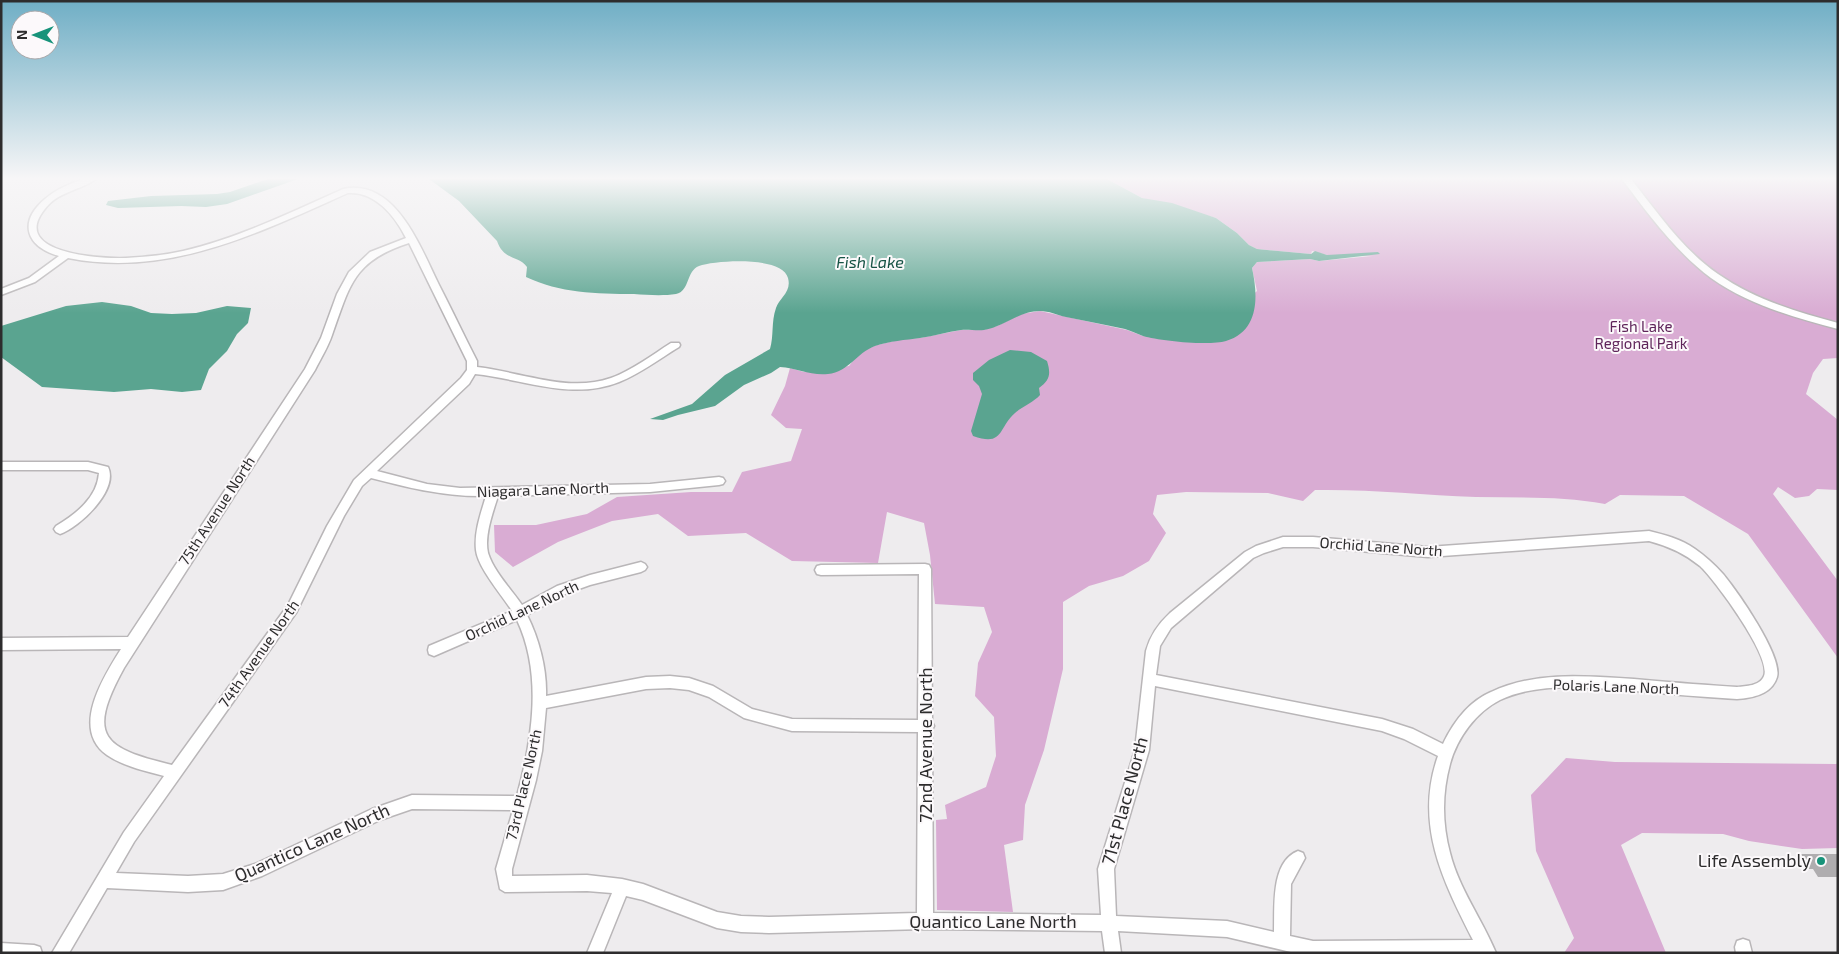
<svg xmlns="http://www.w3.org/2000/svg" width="1839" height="954" viewBox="0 0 1839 954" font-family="'Exo 2',sans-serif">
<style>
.green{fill:#d9acd3}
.water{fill:#5aa490}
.building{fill:#afadaf}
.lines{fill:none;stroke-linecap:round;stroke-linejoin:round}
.minor-casing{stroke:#b9b6b8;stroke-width:3}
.minor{fill:#fff;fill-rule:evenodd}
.poi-dot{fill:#17937a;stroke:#fcf9fb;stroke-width:2}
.labels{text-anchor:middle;stroke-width:4;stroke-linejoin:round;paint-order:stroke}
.park-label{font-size:15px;fill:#5f255a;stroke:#fcf9fb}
.street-label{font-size:15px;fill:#2d2c2d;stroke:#fcf9fb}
.water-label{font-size:16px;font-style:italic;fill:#165345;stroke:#fcf9fb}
.near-street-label{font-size:18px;fill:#2d2c2d;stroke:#fcf9fb}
.near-poi-label{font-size:18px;fill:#2d2c2d;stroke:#fcf9fb;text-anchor:end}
</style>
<rect width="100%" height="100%" fill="#eeecee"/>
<path class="green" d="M1107 179H1838V358L1823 359 1813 373 1806 394 1838 420V490L1817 489 1809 496 1795 498 1778 487 1773 494 1838 581V658L1748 534 1684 496 1620 495 1605 504C1562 496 1520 498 1476 497 1422 495 1369 489 1315 490L1303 501 1268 493 1186 492 1157 495 1153 514 1166 533 1149 561 1123 576 1089 586 1063 602V669L1044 750 1025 805 1023 840 1004 845 1013 912 937 910 936 820 947 819 945 805 986 787 996 756 994 717 975 696 978 663 992 632 984 607 935 604 930 555 924 523 887 512 878 563 792 561 746 533 688 536 658 514 612 521 558 542 513 567 495 552 494 525H536L587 514 617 497 691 492H732L742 472 791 461 802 429 786 428 771 415 785 386 790 368 804 372 849 366 856 357 867 349 877 345 902 339 920 338 961 330H983L997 326 1021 314 1040 311 1127 330 1143 336 1198 342 1257 291 1252 268 1257 262 1310 259 1319 261 1372 256 1327 255 1312 251 1311 254 1257 249 1249 245 1237 233 1216 218 1142 198Z
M1566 758 1615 762 1836 764 1838 763V848L1802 849 1749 841 1723 834 1642 833 1621 845 1666 953H1564L1574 938 1536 851 1531 795Z"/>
<path class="water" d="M268 179H298L227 204 206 207 181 206 118 208 106 205 108 201 151 196 217 194 230 192Z
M429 179H1107L1142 198 1172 203 1216 218 1237 233 1249 245 1257 249 1311 254 1315 251 1327 255 1378 252 1380 254 1319 261 1310 259 1257 262 1252 268C1258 295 1260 331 1226 341 1209 346 1160 341 1143 336 1137 334 1132 331 1125 329 1106 325 1086 321 1066 317 1057 315 1049 311 1040 311 1019 311 1004 327 984 330 976 331 968 329 961 330 947 332 934 336 920 338 905 340 890 341 875 346 856 353 849 372 828 374 811 376 797 368 780 367L771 373 744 385 715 406 678 415 663 420 650 419 692 404 725 375 770 349C774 336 771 322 776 308 779 298 792 292 788 278 783 256 716 260 699 266 686 271 690 291 676 294 663 296 648 295 634 294 596 294 560 293 526 277L527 267C518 255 504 261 497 241L459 201Z
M102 302 131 306 151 313 172 314 196 313 227 306 251 308 248 323 237 334 227 351 209 369 201 390 182 392 151 389 114 392 42 387 1 357V326L66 306Z
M1010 350 1031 352 1047 361C1051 374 1050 380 1039 388L1040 395C1034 402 1023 406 1015 413 998 428 1004 447 973 436L971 431 982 394 979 386 973 380V373L989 360Z"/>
<path class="building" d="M1801 854H1838V877H1818L1813 869H1809Z"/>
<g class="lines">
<defs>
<path id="minor" d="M83 179H96C79 191 58 191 44 210 10 254 102 259 126 258 145 257 165 255 183 251 239 238 291 212 343 189 396 178 421 249 439 285 452 310 464 336 477 361V367C521 372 568 393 611 378 633 370 652 355 671 343H679L680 345 679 347C659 359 640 374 619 382 571 401 523 379 475 374L469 384 377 471 427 484 460 488 650 484 719 477 723 478 725 481 723 484 719 485 650 492 498 496C493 512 484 536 488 553 494 572 511 589 522 605L557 586 590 575 641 562 645 564 647 567 645 570 641 572 590 585 565 594 527 615C539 639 547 669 546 696L646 677 670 676 689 678 713 686 752 709 792 719 918 720 919 574 821 575 817 574 815 570 817 566 821 565 925 564 929 565 931 569 932 722 934 726 932 730 933 913 1101 915 1098 869 1135 750 1146 651C1150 636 1158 624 1170 613L1245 552 1256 546 1283 537H1313L1428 547 1649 531C1665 535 1681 539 1695 549 1705 556 1715 565 1723 574 1737 591 1783 656 1777 677 1772 694 1753 698 1737 699 1703 697 1669 694 1635 691 1592 688 1540 681 1500 700 1476 712 1457 738 1450 764 1442 793 1442 823 1450 853 1459 889 1482 919 1496 953H1295L1227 937 1118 931 1121 953H1105L1102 931 925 929 769 933 741 932 717 928 643 900 626 896 603 953H587L612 893 587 891 505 892 500 889 496 869 513 810 412 809 380 820 262 876 223 890 188 892 107 888 69 953H52L124 832 164 776C145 771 123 766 107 755 70 729 104 676 121 649L1 650V638L128 637 305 369 321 338 337 294 349 272 370 252 406 238C395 216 375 191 348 193 258 233 168 278 68 258L35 282 1 295V289L29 278 59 256C27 247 17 223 45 199 55 190 69 184 83 179ZM409 243 467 361V370L461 378 354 480 327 526 288 605 172 765C103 748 86 737 124 668L315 370C321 358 328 347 332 335 350 285 353 261 409 243ZM371 478C410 488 445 497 486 496 481 513 474 532 476 550 478 568 502 595 512 611L429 646 428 650 429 654 434 656 517 620C543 675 532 740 517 796L412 795 372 809 255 864 223 874 188 876 116 873 134 842 296 613 344 516 362 486ZM1649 541C1668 546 1684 553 1700 566 1715 580 1772 657 1764 676 1760 686 1746 686 1737 687 1703 685 1668 682 1634 679 1587 676 1535 671 1491 692 1468 702 1453 723 1443 744L1413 729 1382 719 1156 675 1160 646 1171 628 1253 558 1264 553 1283 547H1313L1428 557ZM1155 686 1382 731 1404 739 1438 756C1414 824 1443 881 1473 940L1313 941 1290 936 1291 884 1305 858 1303 853 1298 851C1270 862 1275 908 1274 932L1227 921 1116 916 1114 869 1149 750ZM670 688 689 690 709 697 744 718 792 731 918 732 917 913 769 917 741 916 717 912 643 884 622 879 587 875 512 876V869L536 780 542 751 546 708 646 689Z
M1622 179H1631C1657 212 1683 250 1718 274 1754 299 1796 312 1838 323V329C1794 317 1749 305 1711 278 1676 252 1648 214 1622 179Z
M1 462H88L108 467C119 490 80 527 60 534L56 532 54 529 56 526C76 514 97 498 99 473L88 470H1Z
M1743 939 1749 941 1752 953H1736L1735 947 1737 941Z
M1 943 34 945 40 947 42 953H1Z"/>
</defs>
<use href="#minor" class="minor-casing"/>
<use href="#minor" class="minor"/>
</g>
<linearGradient id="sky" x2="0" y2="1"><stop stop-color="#6faec5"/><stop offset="0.57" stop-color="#f7f6f7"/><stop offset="1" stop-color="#f7f6f7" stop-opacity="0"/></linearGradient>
<rect width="1839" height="313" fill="url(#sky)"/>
<circle class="poi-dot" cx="1821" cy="861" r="5"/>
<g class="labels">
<g class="park-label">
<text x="1641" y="332">Fish Lake<tspan x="1641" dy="17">Regional Park</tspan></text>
</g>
<g class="street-label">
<text transform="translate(543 490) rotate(-2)" y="5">Niagara Lane North</text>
<text transform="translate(217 511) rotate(-57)" y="5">75th Avenue North</text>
<text transform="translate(1381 547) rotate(4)" y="5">Orchid Lane North</text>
<text transform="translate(522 611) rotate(-25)" y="5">Orchid Lane North</text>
<text transform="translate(259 654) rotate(-55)" y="5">74th Avenue North</text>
<text transform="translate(1616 687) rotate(2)" y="5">Polaris Lane North</text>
<text transform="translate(524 785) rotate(-77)" y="5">73rd Place North</text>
</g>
<g class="water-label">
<text x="870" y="268">Fish Lake</text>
</g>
<g class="near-street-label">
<text transform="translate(926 745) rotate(-90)" y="6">72nd Avenue North</text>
<text transform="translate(1125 801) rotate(-75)" y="6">71st Place North</text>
<text transform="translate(312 843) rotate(-24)" y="6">Quantico Lane North</text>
<text x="993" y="928">Quantico Lane North</text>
</g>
<g class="near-poi-label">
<text x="1811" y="867">Life Assembly</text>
</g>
</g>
<rect width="1839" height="954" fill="none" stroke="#2d2c2d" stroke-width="5"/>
<g transform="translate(35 35) rotate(270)"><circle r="24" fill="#fcf9fb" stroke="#a9a7a9"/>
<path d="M0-4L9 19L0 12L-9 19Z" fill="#17937a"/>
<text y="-8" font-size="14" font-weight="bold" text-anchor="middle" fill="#2d2c2d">N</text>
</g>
</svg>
